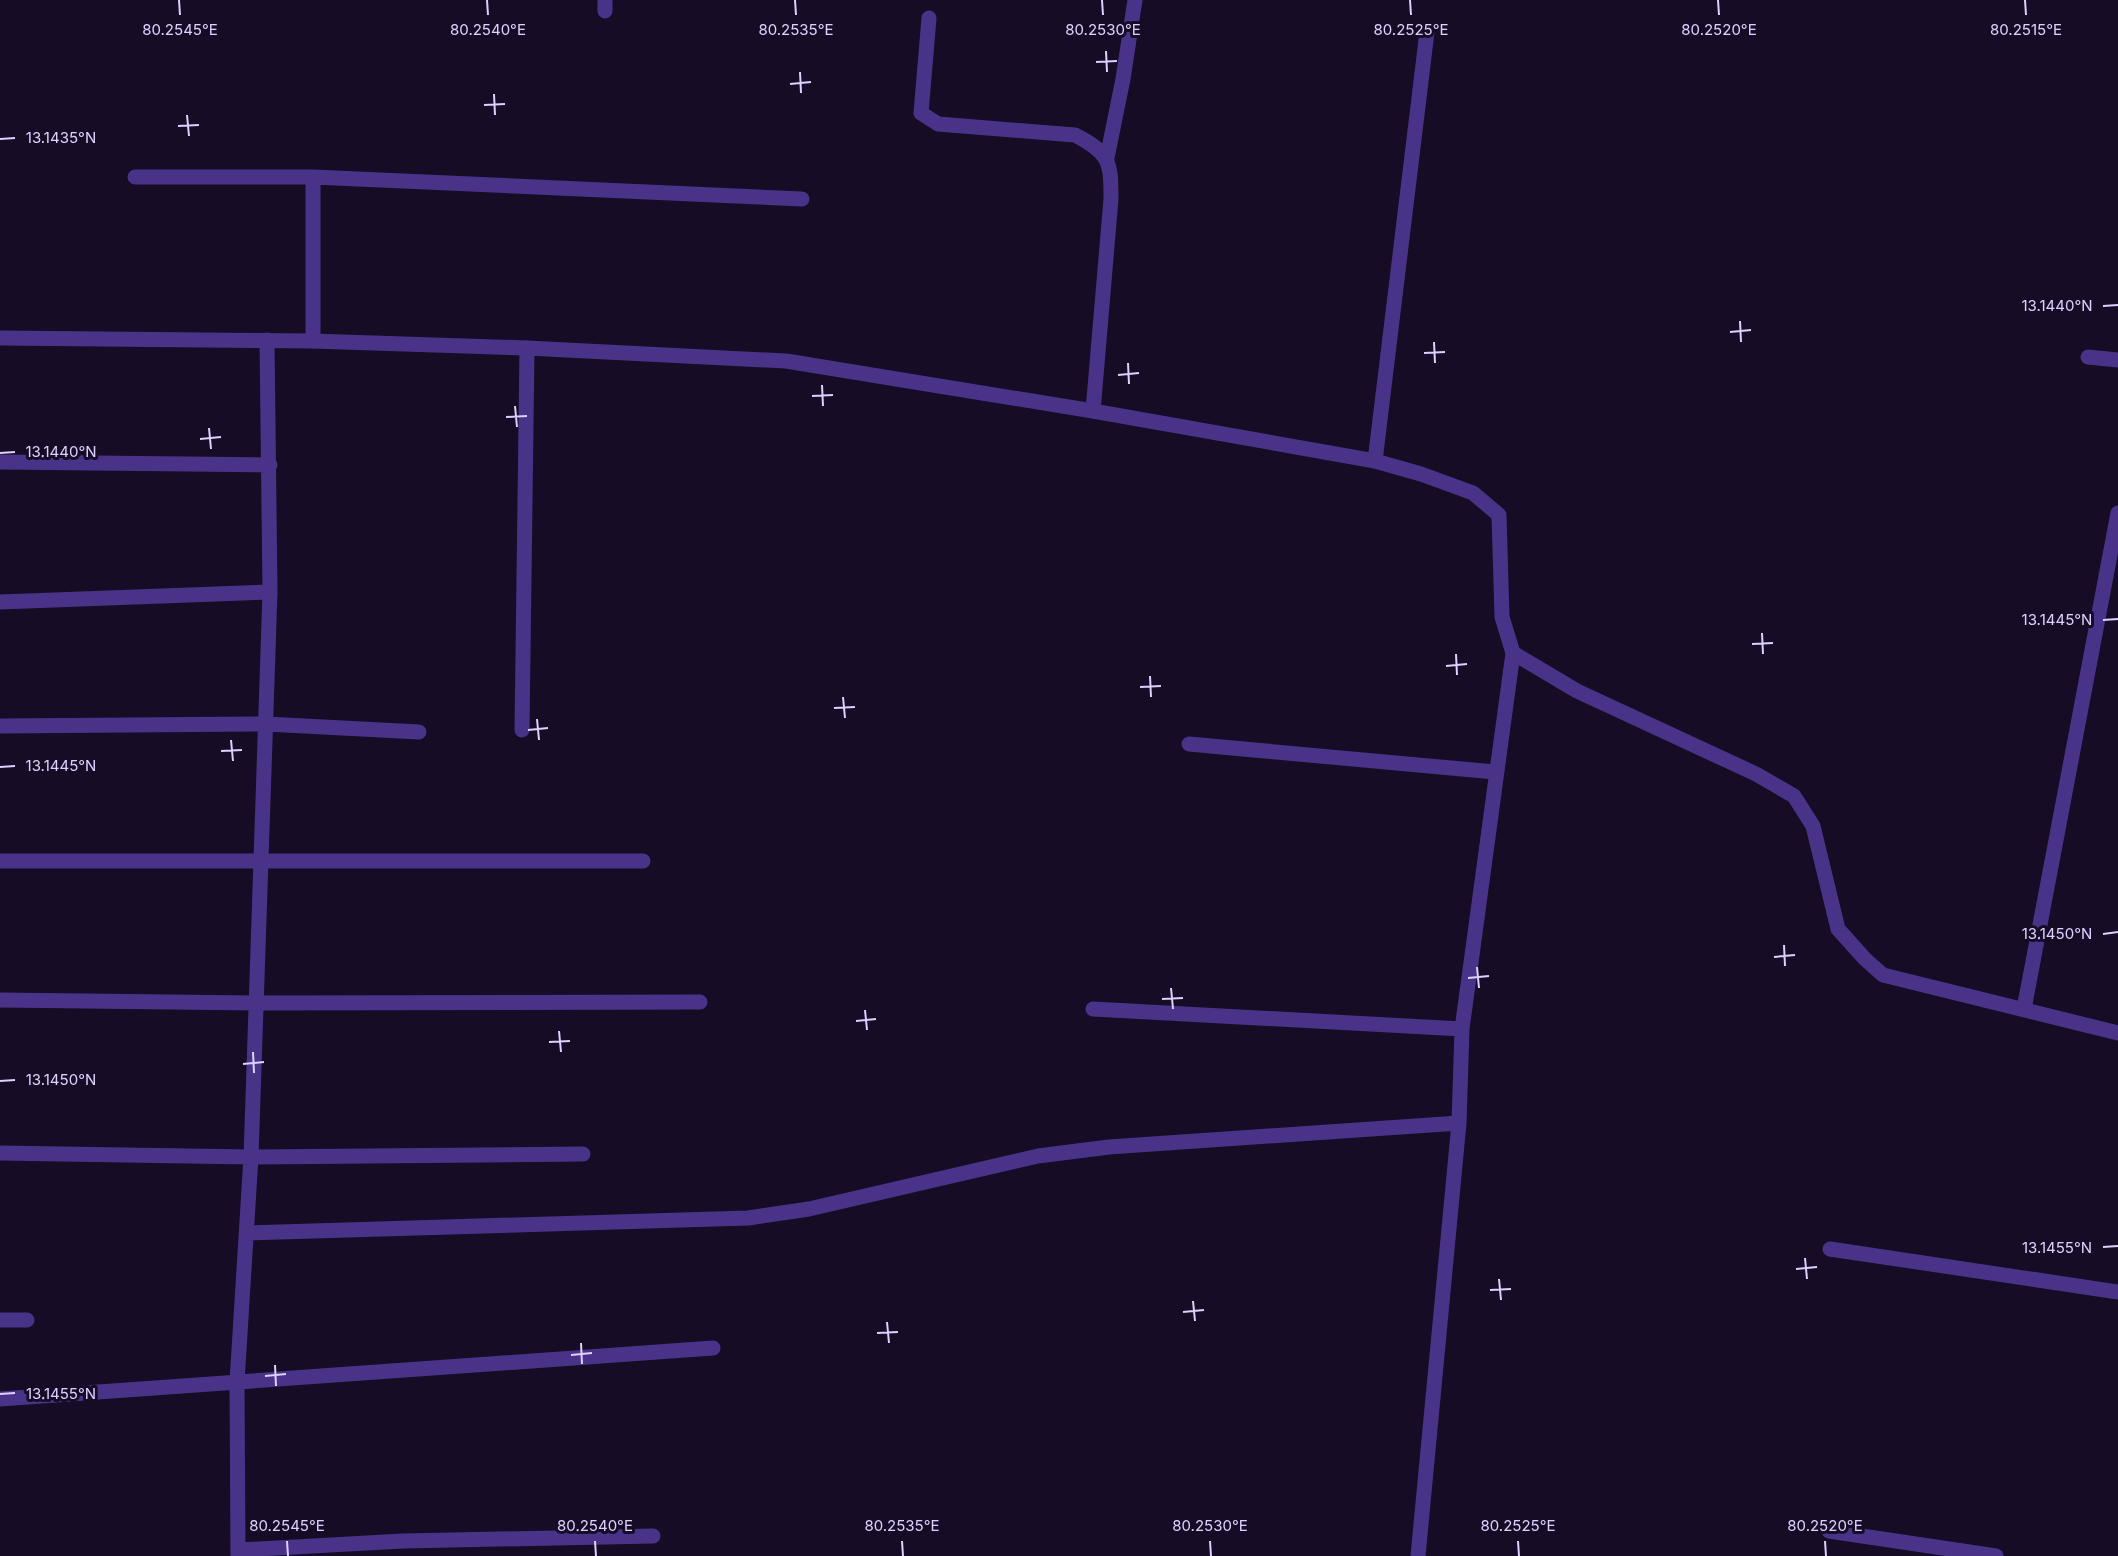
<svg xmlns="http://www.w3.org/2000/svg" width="2118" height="1556" viewBox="0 0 2118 1556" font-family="Inter,sans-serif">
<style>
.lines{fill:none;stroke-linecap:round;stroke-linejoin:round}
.minor{stroke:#493389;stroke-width:15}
.tertiary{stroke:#493389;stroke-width:15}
.ticks{fill:none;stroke:#e0d0ff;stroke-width:2}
.ticks-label{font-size:15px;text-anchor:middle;fill:#e0d0ff;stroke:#160c25;stroke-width:6;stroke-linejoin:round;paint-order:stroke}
</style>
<rect width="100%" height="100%" fill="#160c25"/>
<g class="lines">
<path class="minor" d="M605 0V11
M929 18 921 113 938 124 1075 135C1110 153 1111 162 1111 199L1093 411
M1107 158 1123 79 1135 0
M135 177H313L802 199
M313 177V341
M2088 357 2118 360
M1375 461 1427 32
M0 462 270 465
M0 602 270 592
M0 726 266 724 419 732
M522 730 527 348
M1189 744 1495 772
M0 861H643
M0 1000 256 1003 700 1002
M1093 1009 1462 1029
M2024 1009 2118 513
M0 1153 251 1157 583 1154
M247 1233 748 1218 809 1209 1038 1156 1109 1147 1459 1123
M1830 1249 2118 1292
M0 1320H27
M0 1399 713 1348
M1829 1531 1996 1556
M239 1550 403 1541 653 1536
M238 1556 237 1382 251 1157 270 592 267 340
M1418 1556 1459 1123 1462 1029 1513 653"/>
<path class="tertiary" d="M0 338 313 341 527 348 786 361 1093 411 1375 461 1421 474 1473 493 1499 515 1502 617 1513 653 1577 691 1756 774 1794 796 1813 826 1838 929 1865 959 1883 975 2118 1033"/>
</g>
<path class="ticks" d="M179 0 180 15M487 0 488 15M795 0 796 15M1102 0 1103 15M1410 0 1411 15M1718 0 1719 15M2025 0 2026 15M1106 51 1107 72M1096 62 1117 61M800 72 801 93M790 84 811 82M494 94 495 115M484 105 505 104M187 115 189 136M178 126 199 125M0 139 15 138M2103 306 2118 305M1740 321 1741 342M1730 332 1751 330M1434 342 1435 363M1424 353 1445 352M1128 363 1129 384M1118 375 1139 373M822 385 823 406M812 396 833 395M515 406 517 427M506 417 527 416M209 428 211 449M200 439 221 437M0 453 15 452M2103 620 2118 619M1762 633 1763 654M1752 644 1773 643M1456 654 1457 675M1446 666 1467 664M1150 676 1151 697M1140 687 1161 686M843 697 845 718M834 708 855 707M537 719 539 740M528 730 548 728M231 740 233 761M221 751 242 750M0 767 15 766M2103 934 2118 932M1784 945 1785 966M1774 957 1795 955M1477 967 1479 988M1468 978 1489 976M1171 988 1173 1009M1162 999 1183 998M865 1010 867 1030M856 1021 876 1019M559 1031 561 1052M549 1042 570 1041M253 1052 254 1073M243 1064 264 1062M0 1081 15 1080M2103 1247 2118 1246M1805 1258 1807 1279M1796 1269 1817 1267M1499 1279 1501 1300M1490 1290 1511 1289M1193 1301 1195 1321M1183 1312 1204 1310M887 1322 889 1343M877 1333 898 1332M581 1343 582 1364M571 1355 592 1353M275 1365 276 1386M265 1376 286 1374M0 1394 15 1393M287 1541 288 1556M595 1541 596 1556M902 1541 903 1556M1210 1541 1211 1556M1518 1541 1519 1556M1825 1541 1826 1556"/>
<g class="ticks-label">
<text x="180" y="35">80.2545°E</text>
<text x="488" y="35">80.2540°E</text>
<text x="796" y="35">80.2535°E</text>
<text x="1103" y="35">80.2530°E</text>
<text x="1411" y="35">80.2525°E</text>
<text x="1719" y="35">80.2520°E</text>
<text x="2026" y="35">80.2515°E</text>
<text x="61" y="143">13.1435°N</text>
<text x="2057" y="311">13.1440°N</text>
<text x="61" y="457">13.1440°N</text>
<text x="2057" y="625">13.1445°N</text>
<text x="61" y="771">13.1445°N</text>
<text x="2057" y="939">13.1450°N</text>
<text x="61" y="1085">13.1450°N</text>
<text x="2057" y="1253">13.1455°N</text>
<text x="61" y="1399">13.1455°N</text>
<text x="287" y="1531">80.2545°E</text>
<text x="595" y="1531">80.2540°E</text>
<text x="902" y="1531">80.2535°E</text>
<text x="1210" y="1531">80.2530°E</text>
<text x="1518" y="1531">80.2525°E</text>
<text x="1825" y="1531">80.2520°E</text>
</g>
</svg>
